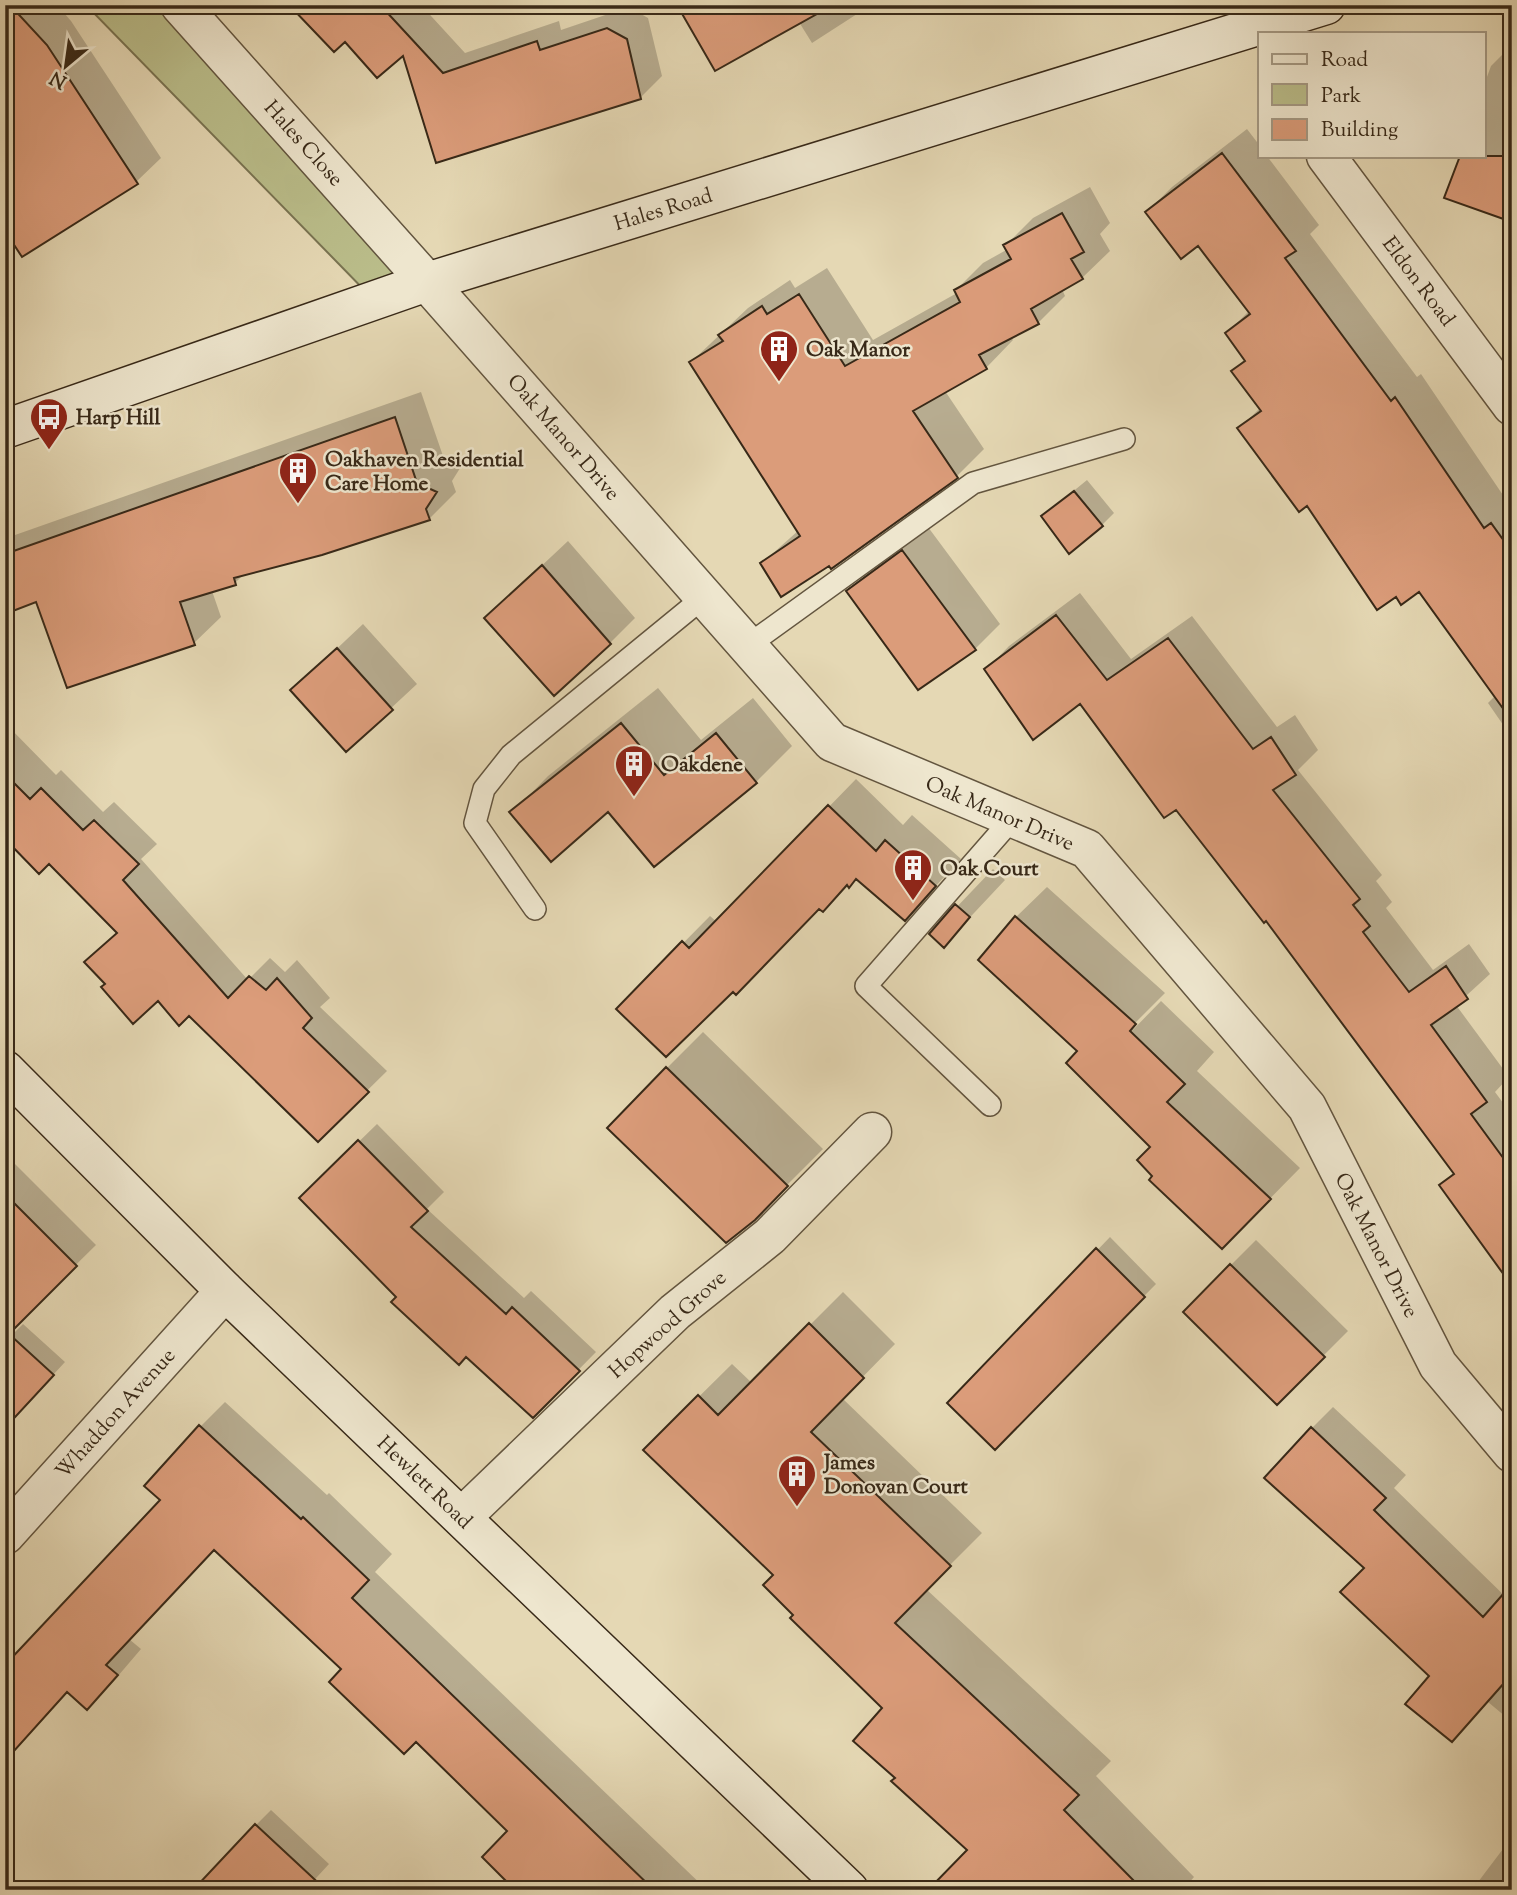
<svg xmlns="http://www.w3.org/2000/svg" width="1517" height="1895" viewBox="0 0 1517 1895" font-family="'Sorts Mill Goudy',serif">
<style>
.green{fill:#babd8a;stroke:#797351;stroke-width:2}
.shadow{fill:#0003}
.building{fill:#db9c7a;stroke:#382918;stroke-width:2}
.lines{fill:none;stroke-linecap:round;stroke-linejoin:round}
.lane-casing{stroke:#63553f;stroke-width:24}
.street-casing{stroke:#63553f;stroke-width:41}
.secondary-casing{stroke:#382918;stroke-width:41}
.lane{stroke:#eee6ce;stroke-width:21}
.street{stroke:#eee6ce;stroke-width:38}
.secondary{stroke:#eee6ce;stroke-width:38}
.labels{text-anchor:middle;stroke-width:5;stroke-linejoin:round;paint-order:stroke}
.street-label{font-size:21px;fill:#382918;stroke:#eee6ce}
.poi-label{font-size:21px;font-weight:bold;fill:#382918;stroke:#eee6ce;text-anchor:start}
</style>
<rect width="100%" height="100%" fill="#e5d8b4"/>
<filter id="stains"><feTurbulence type="fractalNoise" baseFrequency=".00286" numOctaves="4"/><feColorMatrix values="0 0 0 0 .2 0 0 0 0 .09 0 0 0 0 .02 0 0 0 .5 -.17"/></filter>
<radialGradient id="worn" r=".72"><stop offset=".6" stop-color="#630" stop-opacity="0"/><stop offset="1" stop-color="#630" stop-opacity=".3"/></radialGradient>
<path class="green" d="M86 5H180L427 282 374 300Z"/>
<path class="shadow" d="M5 5H57L71 21 161 158 136 182Z
M311 5H421L465 53 559 21 561 30 629 7 648 18 662 76 640 98 437 161 403 53Z
M679 5H871L812 43 799 22Z
M1512 45V220L1447 197 1462 156H1484V85L1491 66Z
M1247 129 1260 146V156H1267L1319 225 1310 234 1417 377 1421 374 1509 504 1512 502V729L1508 732 1488 703 1496 695 1419 589 1307 503 1239 429 1260 408 1233 371 1245 359 1227 333 1249 311 1198 243 1147 212 1172 187Z
M1090 187 1110 223 1100 234 1110 251 1082 278 1062 289 1065 296 1038 323 1011 337 1013 340 986 368 945 391 984 449 957 476 829 563H762L799 530 691 362 748 308 790 280 795 288 827 268 873 340 957 293 956 290 983 263 1008 249 1006 245 1033 218Z
M421 392 443 456 462 465 452 481 456 492 429 519 245 573 235 583 212 591 221 617 194 643 68 686 73 574 5 598V525L10 523 15 535Z
M1087 480 1114 513 1102 525 1043 516Z
M928 527 1000 624 975 649 919 687 849 591 874 566Z
M568 541 635 618 610 643 486 618Z
M1080 593 1131 659 1192 616 1277 727 1295 715 1318 750 1298 770 1382 875 1376 881 1392 902 1386 908 1433 970 1469 944 1490 974 1456 1005 1509 1077 1495 1092 1512 1115V1283L1442 1185 1454 1172 1266 919 1177 808 1080 702 986 670 1009 646Z
M363 624 417 684 346 750 293 690Z
M658 688 701 740 753 698 792 746 756 782 608 810 512 813 548 776Z
M5 723 56 775 61 770 103 812 114 802 157 844 141 859 248 980 270 958 285 972 297 960 330 998 320 1007 387 1071 318 1139 189 1014 158 999 107 984 119 932 50 861 5 837Z
M856 779 903 825 912 815 961 859 905 919 858 878 820 907 733 990 618 1009 710 916 717 922Z
M993 869 1005 880 944 945 931 934Z
M1047 887 1165 993 1122 1036 1125 1038 1161 1001 1214 1052 1197 1071 1300 1168 1222 1247 1155 1176 1153 1147 1079 1051 1016 917Z
M703 1032 823 1149 754 1218 667 1068Z
M377 1124 444 1192 427 1209 524 1298 531 1291 596 1352 533 1416 398 1297 301 1198Z
M5 1154 96 1245 33 1307 5 1279Z
M1110 1237 1156 1284 995 1447 950 1403Z
M1256 1240 1348 1331 1277 1402 1231 1265Z
M843 1292 895 1344 842 1398 982 1533 926 1589 1111 1761 1096 1776 1194 1877 1183 1890H993L970 1850 898 1778 885 1708 795 1615 775 1575 645 1450 732 1364 752 1383Z
M23 1324 65 1362 5 1427V1342Z
M225 1402 327 1495 329 1493 392 1554 375 1572 707 1890H518L510 1831 344 1669 215 1548 129 1639 141 1649 112 1683 87 1708 69 1691 5 1759 162 1500 201 1426Z
M1333 1407 1406 1475 1394 1488 1512 1603V1722L1488 1702 1452 1740 1432 1676 1366 1568 1312 1428Z
M271 1810 329 1864 305 1890 256 1825Z
M1512 1837V1890H1472Z"/>
<path class="building" d="M5 5H10L47 45 138 184 22 257 5 231Z
M289 5H384L382 7 443 73 537 41 540 50 607 28 627 39 641 99 436 163 403 56 377 78 345 42 334 52Z
M677 5H833L715 71Z
M1222 153 1296 251 1285 258 1391 401 1395 397 1484 528 1491 523 1512 552V721L1419 592 1401 605 1396 597 1377 610 1307 506 1299 512 1237 428 1261 411 1231 371 1245 361 1225 333 1250 314 1198 246 1181 259 1145 212Z
M1460 156H1512V222L1444 198Z
M1062 213 1084 252 1071 259 1083 279 1031 309 1039 324 979 355 987 369 913 411 958 478 831 569 829 566 781 597 760 563 800 536 689 362 723 341 718 335 762 306 767 314 799 294 845 366 960 302 954 290 1011 259 1003 245Z
M395 417 417 483 437 492 426 509 430 520 322 555 234 578 236 585 180 602 195 645 67 688 36 602 5 614V554Z
M1074 491 1103 526 1069 554 1041 516Z
M902 550 976 650 918 690 846 591Z
M542 565 611 644 554 696 484 618Z
M1056 615 1107 680 1168 638 1253 749 1271 737 1296 775 1273 790 1360 899 1353 905 1370 926 1363 932 1409 992 1446 966 1468 999 1431 1025 1487 1102 1471 1114 1512 1170V1286L1439 1185 1454 1174 1266 921 1264 923 1176 810 1164 818 1080 704 1033 740 984 669Z
M337 648 393 710 346 752 290 690Z
M621 723 664 775 716 733 757 783 654 867 608 812 551 862 509 812Z
M5 774 30 799 41 788 83 830 94 820 139 864 123 880 228 998 249 976 266 990 277 978 312 1018 303 1028 369 1092 318 1142 189 1016 179 1026 158 1001 133 1024 101 987 105 984 84 962 117 933 49 864 39 874 5 839Z
M828 805 876 851 885 840 936 886 905 921 856 879 849 888 847 885 823 912 819 909 736 995 733 992 666 1057 616 1009 682 941 689 948Z
M955 904 970 917 944 948 929 934Z
M1015 916 1136 1024 1130 1031 1185 1084 1167 1102 1271 1199 1222 1249 1149 1180 1152 1176 1137 1160 1150 1147 1066 1063 1077 1051 978 960Z
M666 1067 788 1186 755 1220 726 1243 607 1128Z
M358 1140 428 1211 411 1227 506 1314 512 1307 580 1371 533 1418 466 1357 459 1365 391 1302 396 1297 299 1198Z
M5 1194 77 1266 9 1334 54 1375 5 1428Z
M1096 1248 1145 1297 995 1450 947 1403Z
M1230 1264 1325 1357 1277 1405 1183 1312Z
M809 1323 864 1378 811 1432 951 1566 895 1623 1079 1795 1064 1810 1143 1890H928L967 1850 891 1781 895 1778 853 1741 882 1708 790 1618 793 1615 763 1585 773 1575 643 1450 698 1395 718 1415Z
M199 1425 301 1519 303 1517 369 1580 352 1598 654 1890H515L482 1857 507 1831 416 1742 404 1754 329 1682 341 1669 214 1550 106 1665 118 1675 87 1710 67 1692 5 1761V1665L160 1500 144 1486Z
M1311 1427 1386 1498 1374 1510 1483 1617 1512 1584V1674L1452 1742 1405 1704 1429 1676 1340 1592 1364 1568 1264 1478Z
M255 1824 326 1890H193Z"/>
<g class="lines">
<defs>
<path id="lane" d="M747 646 973 483 1124 439
M535 909 475 823 484 789 511 755 704 597
M990 1105 866 986 1013 818"/>
<path id="street" d="M180 5 427 282 832 742 1087 849 1307 1107 1438 1365 1512 1453
M1326 156 1512 406
M462 1517 675 1312 770 1236 872 1132
M5 1535 225 1291"/>
<path id="secondary" d="M5 429 427 282 1326 5
M5 1070 225 1291 849 1890"/>
</defs>
<use href="#lane" class="lane-casing"/>
<use href="#street" class="street-casing"/>
<use href="#secondary" class="secondary-casing"/>
<use href="#lane" class="lane"/>
<use href="#street" class="street"/>
<use href="#secondary" class="secondary"/>
</g>
<defs>
<symbol id="building-pin" viewBox="-11 -11 22 30"><path d="M0 17L-7.5 6A9.5 9.5 0 1 1 7.5 6Z" fill="#8f2418" stroke="#eee6ce"/><path d="M-4-6H4V6H1V3H-1V6H-4ZM-2.5-4.3h1.7v1.8h-1.7ZM.8-4.3h1.7v1.8H.8ZM-2.5-1h1.7V.8h-1.7ZM.8-1h1.7V.8H.8Z" fill="#fff"/></symbol>
<symbol id="bus-pin" viewBox="-11 -11 22 30"><path d="M0 17L-7.5 6A9.5 9.5 0 1 1 7.5 6Z" fill="#8f2418" stroke="#eee6ce"/><path d="M-5-6H5V4H4V6H2V4H-2V6H-4V4H-5ZM-3.5-4V0h7V-4ZM-3.5 1.2v1.5H-2V1.2ZM2 1.2v1.5H3.5V1.2Z" fill="#fff"/></symbol>
</defs>
<g fill-rule="evenodd">
<use href="#building-pin" x="757" y="327" width="44" height="60"/>
<use href="#bus-pin" x="27" y="395" width="44" height="60"/>
<use href="#building-pin" x="276" y="449" width="44" height="60"/>
<use href="#building-pin" x="612" y="742" width="44" height="60"/>
<use href="#building-pin" x="891" y="846" width="44" height="60"/>
<use href="#building-pin" x="775" y="1452" width="44" height="60"/>
</g>
<g class="labels">
<g class="street-label">
<text transform="translate(304 143) rotate(48)" y="7">Hales Close</text>
<text transform="translate(663 209) rotate(-17)" y="7">Hales Road</text>
<text transform="translate(1419 281) rotate(53)" y="7">Eldon Road</text>
<text transform="translate(564 437) rotate(49)" y="7">Oak Manor Drive</text>
<text transform="translate(1000 813) rotate(23)" y="7">Oak Manor Drive</text>
<text transform="translate(1377 1245) rotate(63)" y="7">Oak Manor Drive</text>
<text transform="translate(667 1324) rotate(-42)" y="7">Hopwood Grove</text>
<text transform="translate(115 1413) rotate(-48)" y="7">Whaddon Avenue</text>
<text transform="translate(425 1482) rotate(44)" y="7">Hewlett Road</text>
</g>
<g class="poi-label">
<text x="806" y="356">Oak Manor</text>
<text x="76" y="424">Harp Hill</text>
<text x="325" y="466">Oakhaven Residential<tspan x="325" dy="24">Care Home</tspan></text>
<text x="661" y="771">Oakdene</text>
<text x="940" y="875">Oak Court</text>
<text x="824" y="1469">James<tspan x="824" dy="24">Donovan Court</tspan></text>
</g>
</g>
<rect width="1517" height="1895" fill="none" stroke="#e5d8b4" stroke-width="28"/>
<rect x="7" y="7" width="1503" height="1881" fill="none" stroke="#382918" stroke-width="3.5"/>
<rect x="14" y="14" width="1489" height="1867" fill="none" stroke="#382918" stroke-width="2"/>
<rect x="1258" y="32" width="228" height="126" fill="#eee6ce" stroke="#a59a85" stroke-width="2"/>
<rect x="1272" y="54" width="35" height="10" fill="#eee6ce" stroke="#a59a85" stroke-width="2"/>
<text x="1321" y="66" font-size="21" fill="#382918">Road</text>
<rect x="1272" y="84" width="35" height="21" fill="#babd8a" stroke="#a59a85" stroke-width="2"/>
<text x="1321" y="102" font-size="21" fill="#382918">Park</text>
<rect x="1272" y="119" width="35" height="21" fill="#db9c7a" stroke="#a59a85" stroke-width="2"/>
<text x="1321" y="136" font-size="21" fill="#382918">Building</text>
<g transform="translate(66 66) rotate(209)" stroke="#eee6ce" stroke-width="5" paint-order="stroke">
<path d="M0-5L12 26L0 18L-12 26Z" fill="#382918"/>
<text y="-10" font-size="19" font-weight="bold" text-anchor="middle" fill="#382918">N</text>
</g>
<rect width="100%" height="100%" filter="url(#stains)"/>
<rect width="100%" height="100%" fill="url(#worn)"/>
</svg>
